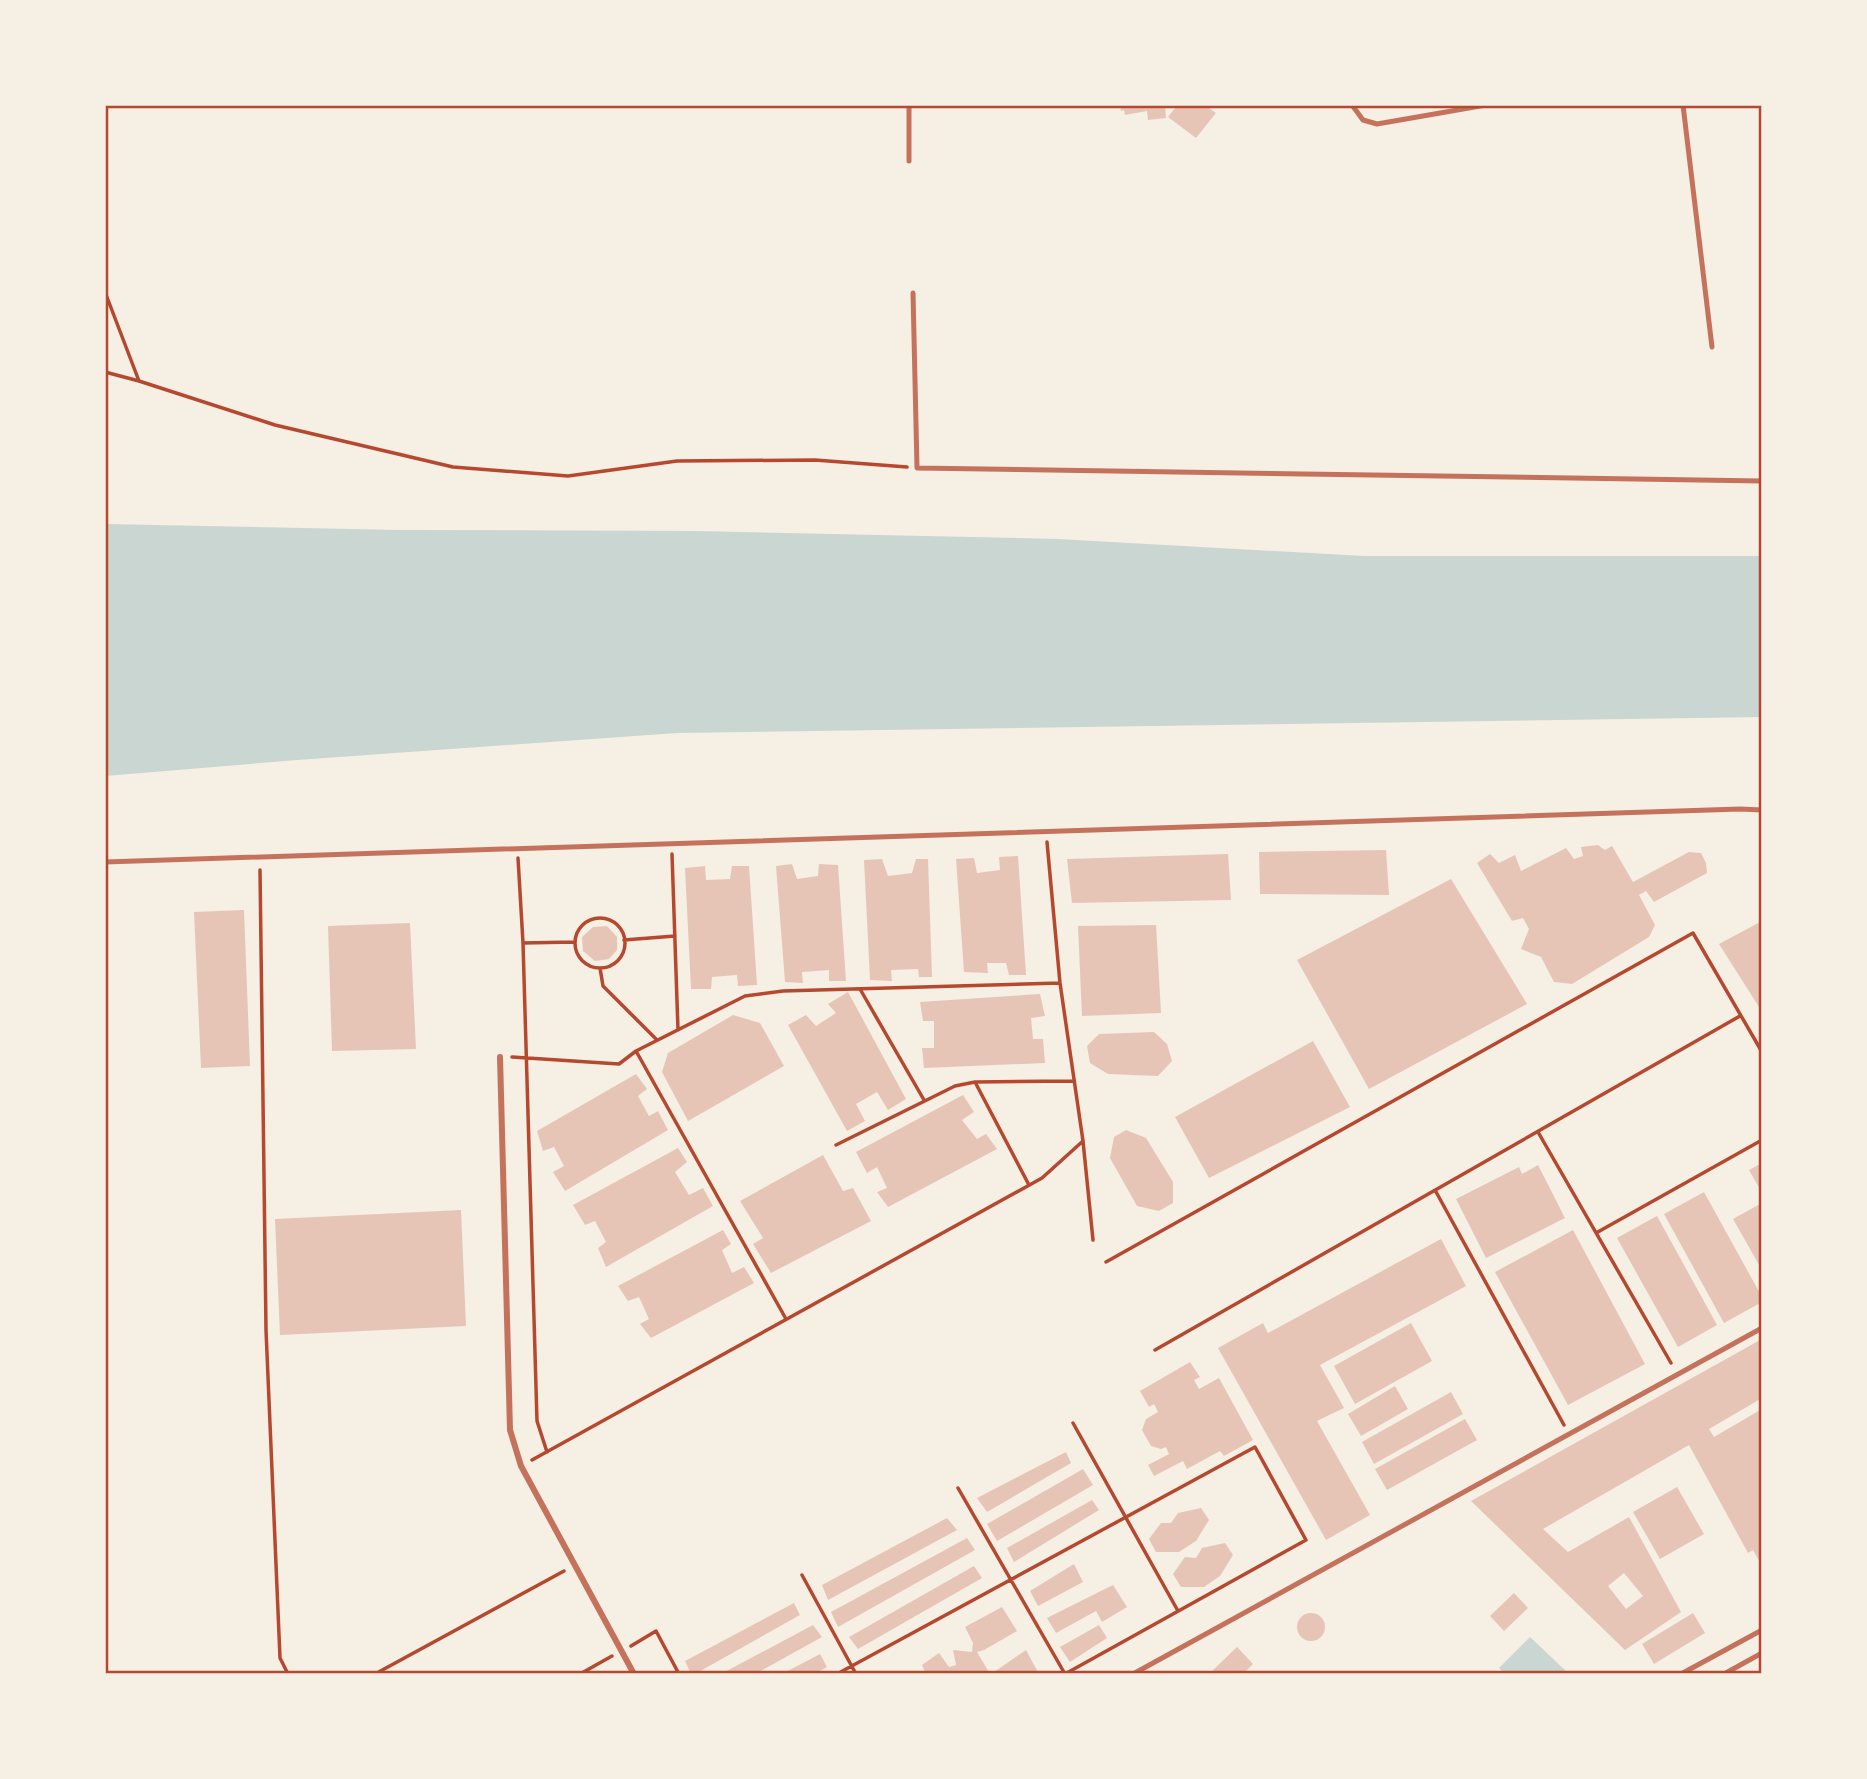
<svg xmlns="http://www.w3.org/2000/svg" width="1867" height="1779" viewBox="0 0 1867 1779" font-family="'DM Sans',sans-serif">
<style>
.water{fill:#c9d6d2}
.building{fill:#e6c5b7;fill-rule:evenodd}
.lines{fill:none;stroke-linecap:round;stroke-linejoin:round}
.path{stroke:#b5482f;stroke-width:3.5}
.service{stroke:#c5725c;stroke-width:5}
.pedestrian{stroke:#c5725c;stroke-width:6}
.neatline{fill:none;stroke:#b5482f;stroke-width:2.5}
</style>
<rect width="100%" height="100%" fill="#f6efe4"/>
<path class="water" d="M105 524 400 530 696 531 1058 539 1364 556H1762V717L677 733 297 760 105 776Z
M1530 1637 1569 1674H1505L1499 1668Z"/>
<path class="building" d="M1120 105H1165L1166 118 1148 120 1147 111 1125 115 1124 110 1121 111Z
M1173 105H1212L1209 108 1216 113 1196 138 1168 117 1176 107Z
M1598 845 1605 850 1612 846 1633 882 1689 852 1701 853 1706 863 1707 873 1654 902 1646 891 1639 895 1655 925 1649 937 1572 984 1554 982 1541 957 1521 949 1529 929 1523 918 1512 921 1477 863 1490 854 1499 863 1515 855 1521 871 1566 848 1574 859 1583 856 1581 847Z
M1386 850 1389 895 1260 894 1259 852Z
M1228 854 1231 900 1072 903 1067 859Z
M1018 856 1026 975H1009L1006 963H987L988 973 964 972 956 859 974 858 977 873 1000 870 999 857Z
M882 859 888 876 912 873 916 859H928L932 977H919L918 969 891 970 892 981 870 980 864 860Z
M792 864 797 879 818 876 819 864 838 865 846 981H829V970L802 972 803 983 785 982 776 866Z
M705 866 706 880 730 879 732 866H749L757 985 738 986 737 975 712 977 711 989H691L685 868Z
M1451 879 1527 1004 1369 1089 1297 960Z
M244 910 250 1066 201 1068 194 912Z
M1762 921V1005L1759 1007 1719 944Z
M410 923 416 1049 332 1051 328 926Z
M1156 925 1161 1013 1082 1016 1078 926Z
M607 926 617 937V950L609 959 595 961 583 951 582 937 593 927Z
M848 992 906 1099 888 1110 877 1092 856 1104 865 1121 847 1131 788 1025 806 1015 816 1026 836 1013 828 1004Z
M1040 994 1045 1016 1031 1018 1033 1039H1043L1045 1063 924 1068 922 1048H934V1021H923L920 1002Z
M733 1015 760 1023 784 1066 688 1121 662 1072 668 1053Z
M1154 1032 1167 1044 1172 1061 1158 1076 1108 1074 1090 1063 1087 1046 1099 1034Z
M1313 1041 1350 1107 1209 1178 1175 1117Z
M636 1074 647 1089 638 1096 649 1116 658 1111 668 1130 565 1191 553 1172 564 1166 554 1147 543 1151 537 1131Z
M963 1095 974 1112 962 1120 977 1139 986 1134 997 1149 888 1207 877 1192 887 1188 877 1167 867 1173 856 1152Z
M1126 1130 1146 1138 1173 1182V1203L1159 1211 1137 1206 1110 1158 1114 1137Z
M678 1148 687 1162 675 1172 689 1195 703 1188 713 1206 606 1267 598 1248 606 1242 595 1221 585 1225 573 1205Z
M823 1155 843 1191 853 1188 871 1221 771 1273 753 1244 763 1238 740 1201Z
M1762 1163V1193L1749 1170Z
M1538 1165 1565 1218 1486 1258 1456 1199 1519 1167 1522 1174Z
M1704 1192 1762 1297V1302L1724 1323 1664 1214Z
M1760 1204 1762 1208V1270L1733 1219Z
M461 1210 466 1326 280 1335 275 1219Z
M1657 1216 1717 1325 1678 1347 1617 1238Z
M723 1230 731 1244 722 1250 732 1273 744 1267 754 1283 651 1338 640 1324 649 1319 639 1297 628 1301 618 1286Z
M1573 1230 1645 1364 1568 1405 1495 1272Z
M1441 1239 1466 1286 1320 1365 1344 1408 1317 1421 1370 1515 1326 1540 1218 1348 1263 1323 1268 1333Z
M1411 1323 1432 1361 1355 1404 1334 1366Z
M1762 1339V1398L1709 1429 1714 1437 1762 1409V1566L1753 1550 1748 1553 1689 1445 1543 1529 1568 1552 1629 1517 1681 1612 1625 1650 1471 1501ZM1624 1573 1643 1596 1626 1609 1608 1586Z
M1190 1362 1200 1377 1194 1380 1199 1389 1219 1378 1253 1440 1224 1456 1220 1451 1187 1469 1183 1461 1154 1476 1148 1465 1169 1454 1166 1447 1161 1449 1151 1446 1142 1430 1146 1419 1158 1412 1154 1404 1149 1407 1140 1391Z
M1395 1386 1408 1409 1361 1436 1348 1414Z
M1451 1392 1463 1414 1374 1464 1362 1442Z
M1465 1419 1477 1440 1387 1490 1375 1469Z
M1066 1452 1071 1463 987 1512 977 1498Z
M1083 1469 1093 1485 997 1541 987 1524Z
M1677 1487 1704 1534 1660 1559 1633 1512Z
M1092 1500 1099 1510 1014 1562 1007 1548Z
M1201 1508 1209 1520 1196 1541 1179 1552H1156L1149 1539 1161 1523H1171L1178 1513Z
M947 1518 957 1530 828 1600 822 1585Z
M967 1538 975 1550 838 1627 831 1612Z
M1225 1543 1233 1555 1220 1576 1204 1587H1181L1173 1574 1185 1557 1196 1558 1202 1548Z
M1074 1564 1083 1582 1038 1606 1030 1591Z
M974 1566 982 1578 858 1649 849 1637Z
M1113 1585 1127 1607 1102 1622 1096 1611 1056 1633 1047 1618Z
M1514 1593 1528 1608 1504 1631 1490 1616Z
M794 1603 800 1615 695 1674H691L685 1661Z
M1002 1607 1017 1631 984 1650 977 1652 990 1674H926L922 1665 939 1653 949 1667 956 1665 953 1650 972 1652 973 1643 965 1627Z
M1297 1627a14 14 0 1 1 28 0a14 14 0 1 1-28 0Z
M1693 1613 1705 1633 1654 1664 1642 1644Z
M813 1625 822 1637 755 1674H721Z
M1099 1625 1107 1638 1070 1662 1060 1647Z
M1237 1647 1253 1664 1243 1674H1212L1210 1673Z
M1026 1650 1039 1674H991Z
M820 1654 827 1667 814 1674H782Z"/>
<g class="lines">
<path class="path" d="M105 292 139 381
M105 372 139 381 275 425 453 467 568 476 677 461 815 460 907 467
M1047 842 1060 983 1083 1141 1093 1240
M672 854 678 1030
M518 858 523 943 537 1421 547 1452
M260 870 266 1330 280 1658 288 1674
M575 943a25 25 0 1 1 50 0a25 25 0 1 1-50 0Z
M624 940 675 936
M523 943 574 942
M600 968 603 986 657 1040
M860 989 924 1100
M636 1051 786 1319
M512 1057 619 1064 636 1051 745 996 783 991 1060 983
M975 1082 1029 1185
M1538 1132 1671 1363
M836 1145 955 1086 975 1082 1074 1081
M1435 1190 1564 1425
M1596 1233 1762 1140
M1106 1262 1693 933 1762 1052
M1155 1350 1740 1016
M1073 1423 1178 1611
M532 1460 1042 1178 1083 1141
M958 1488 1065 1674
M802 1575 856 1674
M631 1646 656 1631 679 1674
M375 1674 564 1571
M580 1674 612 1656
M837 1674 1255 1447 1306 1540 1065 1674"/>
<path class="service" d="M909 105V161
M1352 105 1363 120 1377 124 1486 105
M1683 105 1712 347
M913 293 917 468 1762 481
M105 862 1740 809 1762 810
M1133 1674 1762 1328
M1681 1674 1762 1630
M1724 1674 1762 1653"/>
<path class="pedestrian" d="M500 1057 510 1430 521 1466 634 1674"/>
</g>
<rect width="1867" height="1779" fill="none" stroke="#f6efe4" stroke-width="214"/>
<rect x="107" y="107" width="1653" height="1565" class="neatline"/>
</svg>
